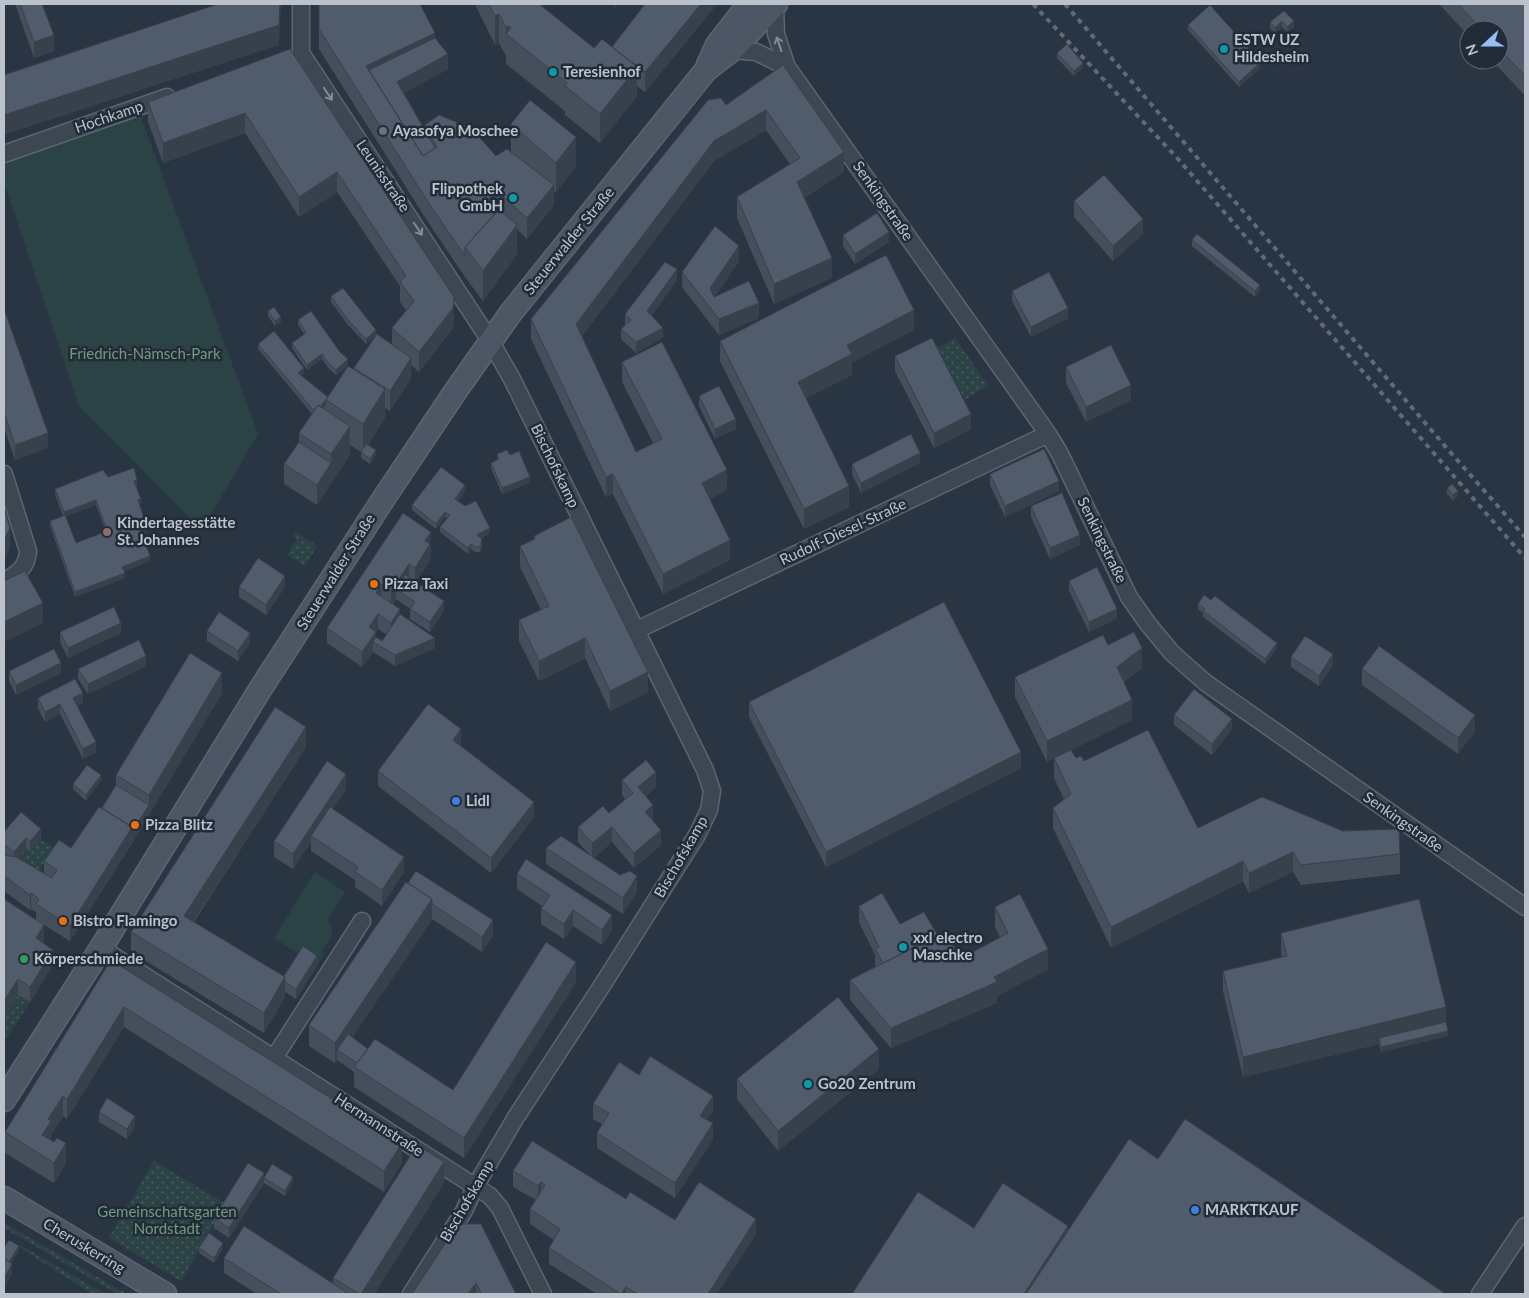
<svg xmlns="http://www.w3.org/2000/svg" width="1529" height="1298" viewBox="0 0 1529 1298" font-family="Lato,sans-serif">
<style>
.grass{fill:url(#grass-dots)}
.park{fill:#2c4345}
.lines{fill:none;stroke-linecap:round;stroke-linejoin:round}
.street-casing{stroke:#5c6470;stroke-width:19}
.secondary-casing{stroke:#5c6470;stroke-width:25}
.street{stroke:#3d4752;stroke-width:16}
.secondary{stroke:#4c5665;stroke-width:22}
.rail{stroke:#606b79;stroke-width:4;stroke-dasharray:5 5;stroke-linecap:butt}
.wall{fill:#454f5c;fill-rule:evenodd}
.shaded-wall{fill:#38404b}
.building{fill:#505c6b;stroke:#38404b}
.oneway{stroke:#828b95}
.culture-dot{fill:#0f9aa8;stroke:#222b38;stroke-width:2}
.worship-dot{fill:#6b7280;stroke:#222b38;stroke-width:2}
.education-dot{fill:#8d6e63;stroke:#222b38;stroke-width:2}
.food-dot{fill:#e8710a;stroke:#222b38;stroke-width:2}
.shop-dot{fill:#3f7fe0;stroke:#222b38;stroke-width:2}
.leisure-dot{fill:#2e9e5b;stroke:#222b38;stroke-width:2}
.labels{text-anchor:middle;stroke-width:5;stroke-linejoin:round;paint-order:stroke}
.poi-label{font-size:15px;font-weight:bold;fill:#bbc2cc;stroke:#222b38;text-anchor:start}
.street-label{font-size:15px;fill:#bbc2cc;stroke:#222b38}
.park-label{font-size:15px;fill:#739b7c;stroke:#222b38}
</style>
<defs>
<pattern id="grass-dots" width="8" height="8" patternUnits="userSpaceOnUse" patternTransform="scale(1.25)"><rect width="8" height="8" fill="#2c4345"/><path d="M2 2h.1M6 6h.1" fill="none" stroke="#495c5f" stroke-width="1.8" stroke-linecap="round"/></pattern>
</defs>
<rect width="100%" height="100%" fill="#293543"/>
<path class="grass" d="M955 338 988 385 965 400 937 348Z
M296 532 317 546 305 566 287 555 297 539 293 536Z
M41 839 53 847 38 873 16 860 26 848 30 851Z
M18 995 30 1002 6 1039 4 1038V1016Z
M154 1161 226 1204 181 1281 109 1238Z
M4 1223 127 1294H117L4 1228Z
M20 1245 105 1294H92L19 1247Z"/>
<path class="park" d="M139 112 258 434 202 530 79 406 4 182V156Z
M315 872 345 892 328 919 333 934 323 949 324 954 317 966 274 938Z"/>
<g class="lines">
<defs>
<path id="street" d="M301 4V53L491 342 512 379 705 770 712 791 709 810 697 835 603 984 516 1117 475 1187 464 1211 411 1294
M732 50 756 52 787 67 776 34 775 7
M787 67 1048 434 1060 454 1129 597 1148 624 1172 653 1206 683 1525 907
M4 154 167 97
M4 474 28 551C27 567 18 574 4 581
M637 630 1048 434
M101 948 490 1196 500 1208 543 1294
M274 1058 362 921
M1480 1294 1525 1226"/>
<path id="secondary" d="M708 65 717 45 749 4
M4 1100 101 948 261 688 384 498 457 389 510 314 706 70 732 50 776 4
M4 1198 165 1294"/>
</defs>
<use href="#street" class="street-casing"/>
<use href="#secondary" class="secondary-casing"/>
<use href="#street" class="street"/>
<use href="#secondary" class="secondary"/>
<path class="rail" d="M1033 4 1178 159 1525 558
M1065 4 1451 453 1525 537"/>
</g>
<path class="wall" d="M15 4H42L54 51 34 58Z
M319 4 435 38 448 69 404 93 425 130V125L496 156 511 152V124L576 166 556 192 554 191V205L527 239 517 229V254L483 301 465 277 428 222 319 49Z
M475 4H539L594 48 612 47 645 4H717L645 92 637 86V96L600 143 565 115V111L506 64V56L499 43 495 45Z
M1439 4H1525V96L1492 60H1499V30H1469V36Z
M1284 11 1294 27 1287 32 1282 27 1275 33 1270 28V22Z
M1188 25 1261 67 1239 87 1188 30Z
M290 49 454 317 453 328 419 372 411 365V378L390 411 385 408V418L368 445 376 455 370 464 361 458V452L350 445V455L317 505 284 484V464L299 442V433L312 414 258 349V344L304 373 301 376 328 397 354 370V368L376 335 366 344 348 325 331 302V296L376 335 392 345V328L406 310 400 302V286L337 192 299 217 245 133 163 163 148 122V102Z
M1057 53 1083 68 1074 76 1057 58Z
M783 65 844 172 804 198 832 278 774 304 737 218V197L790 164 766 130 714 161 582 336 636 452 653 443 622 382V362L727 490 710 499 730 560 663 594 613 494 606 497 531 339V319L726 105Z
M1074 201 1143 234 1113 261 1074 217Z
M843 235 889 242 855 264 843 246Z
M1192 240 1260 290 1255 297 1192 246Z
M739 261 715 296 759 318 719 335 682 287V272Z
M677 280 652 315 663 338 636 353 621 339V329L625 325V314Z
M1012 291 1068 318 1031 337 1012 301Z
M4 309 48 448 15 460 4 428Z
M268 311 281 322 275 326 268 316Z
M298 320 348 365 336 375 329 369 322 359 307 370 292 348V343L304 334 298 325Z
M914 330 852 362V375L806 398 849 507 804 529 720 361V341Z
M895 356 971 429 934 448 895 371Z
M1066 367 1131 400 1086 422 1066 383Z
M699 396 736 429 715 439 699 406Z
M497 454 530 482 502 494 491 468V463L497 460Z
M920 463 861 493 852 474V464Z
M990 474 1059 491 1005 517 990 485Z
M108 477 137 485H136L141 504 139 505 147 532 141 534 150 561 124 571 125 578 75 597 50 526V521L63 516 55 494V489ZM96 505 106 532 76 543 66 516Z
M1447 488 1458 496 1453 500 1447 494Z
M465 491 458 501 490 533 481 539 482 545 480 552H475L471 549 468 554 440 532V527L447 518 445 517 436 529 412 510V505Z
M1031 506 1080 545 1050 559 1031 517Z
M403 513 431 547 430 560 416 582 444 611 430 632 410 619V609L396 599 393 604 400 614 435 648 395 666 373 652 362 667 327 643V628ZM378 629 387 635 382 641 376 637V632Z
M534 536 648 692 610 711 585 658 539 681 519 641V620L541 610 520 567V546L534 540Z
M1069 581 1117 619 1089 632 1069 591Z
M239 587H285L266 615 239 597Z
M1198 604 1277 648 1265 664 1203 617V613L1198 609Z
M207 631 250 643 238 661 207 641Z
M60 632 121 633 68 658 60 642Z
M1108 645 1142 668 1124 682 1132 720 1065 753 1076 758 1084 761 1198 828 1343 831 1400 854V874L1301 885 1293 872 1249 893 1243 881 1111 948 1053 828V808L1064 799 1054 778V758L1047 762 1015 697V677Z
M1291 657 1333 665 1319 686 1291 667Z
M146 666 88 694 78 679V669Z
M1362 669 1475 731 1458 754 1362 685Z
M9 671 61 673 16 695 9 681Z
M222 693 132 843 70 941 44 925V940L42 943 53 965 30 1002 18 995 4 1017 36 919V912L31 909 30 910 4 891V855H5L4 854V832L41 839 30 852 26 848 18 858 44 874V861L71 848 102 808 116 785V775Z
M38 698 83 703 78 706 96 753 83 759 60 714 45 722 38 708Z
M749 702 1021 768 826 867 749 717Z
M1174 715 1232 729 1212 755 1174 725Z
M461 744 460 745 534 817 491 873 378 786V771Z
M306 747 194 922 284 976 317 966 296 999 285 992V997L264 1033 131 952V932Z
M101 780 86 801 73 789V784Z
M622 780 656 787 646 796 661 845 634 868 612 842 594 858 637 892 623 914 546 864V848L589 854 578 842V827L609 813 625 799 622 795Z
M346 789 333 809 404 872 382 906 355 887V880L311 851V842L293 869 274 857V841Z
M517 874 612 930 602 945 573 926 564 939 541 924V909L542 906 517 889Z
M406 882 493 935 482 952 432 919 352 1037 368 1049 453 1090 576 982 464 1158 354 1087V1072L337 1060 335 1063 309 1046V1025Z
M859 906 900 924 938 936 960 959 1000 938 995 927V907L1048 969 997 996V1003L891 1048 850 1000V980L876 966 875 965V955L859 922Z
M1281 933 1446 1022 1448 1036 1381 1052 1379 1044 1243 1077 1223 991V971L1282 957 1281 953Z
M111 960 402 1163 384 1192 124 1027 67 1119 63 1116 51 1135V1140L66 1163 54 1183 5 1153V1132Z
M879 1069 778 1151 737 1099V1079Z
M639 1075 713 1111 707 1120 713 1139 675 1198 597 1148V1133L602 1124 593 1119V1104Z
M99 1112 135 1126 127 1139 99 1122Z
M513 1171 626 1199 675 1220 756 1234 717 1294H597L549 1264V1248L554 1240 530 1224V1209L536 1200 513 1187Z
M264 1178 293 1182 285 1196 264 1183Z
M264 1183 229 1238 214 1228V1218Z
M444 1183 374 1294H257L224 1273V1258L333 1284V1278Z
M458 1224 516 1294H412Z
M199 1248H223L214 1263 199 1253Z"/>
<path class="shaded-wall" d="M280 4H281L279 45 4 135V115Z
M614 4H620L614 8Z
M701 4H717L645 92V72Z
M499 14V43L495 45V16Z
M1282 21V27L1275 33V28Z
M1294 21V27L1287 32V27Z
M509 26V37L506 34V56V27Z
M435 33V53L366 71V66Z
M54 35V51L34 58V42Z
M448 54V69L397 97V82Z
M1261 62V67L1239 87V82Z
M1083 63V68L1074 76V71Z
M637 67V96L600 143V114Z
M766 110V130L714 161 576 344V324L714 141Z
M245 113V133L163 163V143Z
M576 137V166L556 192V163Z
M844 152V172L797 202V182Z
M337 172V192L299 217V197Z
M554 185V205L527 239V218Z
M497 191V211L484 223V203Z
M1143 219V234L1113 261V246Z
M517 225V254L483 301V271Z
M889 232V242L855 264V254Z
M739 246V261L710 303V288Z
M832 258V278L774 304V284Z
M677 269V280L647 321V311Z
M1260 285V290L1255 297V291Z
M454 297 453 328 419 372V352Z
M759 303V318L719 335V319Z
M1068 308V318L1031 337V327Z
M914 310V330L852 362V375L798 402V382L847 345Z
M281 317V322L275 326V321Z
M663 328V338L636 353V342Z
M376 330V335L366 344V339Z
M322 354V359L307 370V365Z
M411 358V378L390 411V391Z
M348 359V365L336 375V370Z
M304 368V373L298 378V373Z
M1131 385V400L1086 422V407Z
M385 389V418L363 453V424Z
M326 400V405L315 418V413Z
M971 414V429L934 448V433Z
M736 419V429L715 439V429Z
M350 426V455L317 505V485L331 463V454Z
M48 433V448L15 460V445Z
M376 450V455L370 464V459Z
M920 453V463L861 493V483Z
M727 470V490L702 503V483Z
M613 474V494L606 497V477Z
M530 477V482L502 494V488Z
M137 480V485L134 486V481Z
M1059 481V491L1005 517V506Z
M465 485V491L455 504V499Z
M849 486V507L804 529V509Z
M1458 491V496L1453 500V495Z
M141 499V504L138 505V500Z
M96 500V505L64 517V512Z
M445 512V517L436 529V524Z
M147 527V532L140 535V530Z
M10 528V548L4 560V540Z
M490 528V533L477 541V535Z
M431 532 430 560 415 583V568L425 541Z
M1080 535V545L1050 559V548Z
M730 540V560L663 594V574Z
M471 544V549L468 554V548Z
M150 556V561L122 572V567Z
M409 564V579L396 589V599L391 606V591Z
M125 573V578L75 597V592Z
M285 576V587L266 615V605Z
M381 584V600L376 593Z
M444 601V611L430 632V622Z
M43 603V623L4 642V622Z
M400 609V625L391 638V623Z
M1117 609V619L1089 632V622Z
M378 614V629L376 632V643L373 642V652L362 667V652L369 627Z
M121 623V633L68 658V648Z
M250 633V643L238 661V651Z
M435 638V648L395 666V655Z
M585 638V658L539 681V661Z
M1277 643V648L1265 664V659Z
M1142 648V668L1117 687V667Z
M1333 654V665L1319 686V676Z
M146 656V666L88 694V684Z
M61 663V673L16 695V685Z
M648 672V692L610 711V691Z
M222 673V693L149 815V795Z
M83 693V703L73 708V698Z
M1132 700V720L1047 762V741Z
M60 704V714L45 722V712Z
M1475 715V731L1458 754V738Z
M1232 719V729L1212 755V744Z
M306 727V747L184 936V916Z
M461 729V744L453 755V740Z
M96 742V753L83 759V749Z
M1021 752V768L826 867V852Z
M656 772V787L638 803V787Z
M346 774V789L314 838 311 836V842L293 869V854Z
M101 775V780L86 801V795Z
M534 802V817L491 873V858Z
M149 805V815L70 941V926L132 827Z
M653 805V821L645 827V812Z
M612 827V842L592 859V843Z
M41 829V839L30 852V841Z
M661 830V845L634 868V853Z
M26 838V848L14 863V852Z
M1293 852V872L1249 893V873Z
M404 857V872L382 906V890Z
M1243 861V881L1111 948V927Z
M637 876V892L623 914V898Z
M31 893V909L30 910V895Z
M432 899V920L342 1053 337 1050V1060L335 1063V1043Z
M573 910V926L564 939V924Z
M612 915V930L602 945V930Z
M493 920V935L482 952V937Z
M44 925V940L36 954V938Z
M1048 949V969L997 996V1003L891 1048V1028L994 977Z
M53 950V965L30 1002V987Z
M317 956V966L296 999V989Z
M576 962V982L464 1158V1138Z
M285 977V997L264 1033V1013Z
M18 979V995L4 1017V1001Z
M124 1007V1027L67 1119V1099Z
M1446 1007V1027L1379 1038V1044L1243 1077V1057Z
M1448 1031V1036L1381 1052V1047Z
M879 1049V1069L778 1151V1131Z
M63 1096V1116L51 1135V1141L42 1135 48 1119Z
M713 1096V1111L700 1131V1116Z
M135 1116V1126L127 1139V1129Z
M713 1123V1139L675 1198V1183Z
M66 1143V1163L54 1183V1163Z
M402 1143V1163L384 1192V1171Z
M444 1162V1183L374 1294H361Z
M264 1173V1183L229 1238V1228Z
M293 1177V1182L285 1196V1191Z
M541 1182V1197L538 1201V1186Z
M756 1219V1234L717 1294H708Z
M1068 1226V1246L1037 1294H1024Z
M223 1243V1248L214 1263V1258Z
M19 1246V1251L7 1270V1265Z
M12 1264V1274L4 1288V1278Z
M476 1283V1294H468Z
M626 1287V1294H621Z"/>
<path class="building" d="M20 4H42L54 35 34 42Z
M218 4H280L279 25 4 115V75Z
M319 4H420L435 33 366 66 423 156 437 147 425 125 439 115 471 128 496 156 507 149 554 185 527 218 497 191 484 203 495 214 465 247V256L428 202 319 29Z
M489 4H539L594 48 602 39 637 67 600 114 565 86 567 83 506 34 511 28 509 26 506 27 499 14 495 16Z
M645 4H701L645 72 612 47Z
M1458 4H1525V76L1499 48V30H1482Z
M1210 5 1261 62 1239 82 1188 25Z
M1284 11 1294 21 1287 27 1282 21 1275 28 1270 22Z
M435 38 448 54 397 82 435 148 423 156 369 70Z
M1067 44 1083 63 1074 71 1057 53Z
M290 49 454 297 453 308 419 352 392 328 414 301 400 282 406 276 337 172 299 197 245 113 163 143 148 102Z
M783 65 844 152 797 182 832 258 774 284 737 197 800 158 766 110 714 141 576 324 636 452 662 439 622 362 662 342 727 470 702 483 730 540 663 574 613 474 606 477 531 319 708 100 721 98 726 105Z
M530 100 576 137 556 163 511 124Z
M1104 175 1143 219 1113 246 1074 201Z
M499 209 517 225 483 271 465 247Z
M877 213 889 232 855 254 843 235Z
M715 226 739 246 710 288 714 297 749 281 759 303 719 319 682 272Z
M1197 234 1260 285 1255 291 1192 240Z
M886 255 914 310 847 345 852 354 798 382 849 486 804 509 720 341Z
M665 262 677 269 647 311 663 328 636 342 621 329 631 320 625 314Z
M1049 272 1068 308 1031 327 1012 291Z
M343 288 376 330 366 339 348 320 331 296Z
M274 307 281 317 275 321 268 311Z
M4 309 48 433 15 445 4 412Z
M311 311 340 352 348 359 336 370 329 364 322 354 307 365 292 343 306 333 298 320Z
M274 331 304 368 298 373 328 397 320 407 318 405 314 411 258 344Z
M377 334 411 358 390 391 354 368Z
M932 338 971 414 934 433 895 356Z
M1111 345 1131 385 1086 407 1066 367Z
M348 366 385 389 363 424 326 400Z
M719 386 736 419 715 429 699 396Z
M318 405 350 426 331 454 299 433Z
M911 434 920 453 861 483 852 464Z
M299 442 331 463 317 485 284 464Z
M366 444 376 450 370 459 361 452Z
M1044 449 1059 481 1005 506 990 474Z
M507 450 510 455 519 451 530 477 502 488 491 463 499 459 497 454Z
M441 467 465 485 455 499 465 506 476 501 490 528 477 535 482 539 480 547H475L471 544 468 548 440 527 450 515 445 512 436 524 412 505Z
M134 468 137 480 134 481 141 499 138 500 147 527 140 530 150 556 122 567 125 573 75 592 50 521 65 515 76 543 107 531 96 500 64 512 55 489 103 470 108 477Z
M1452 484 1458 491 1453 495 1447 488Z
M1062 493 1080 535 1050 548 1031 506Z
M4 508 10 528 4 540Z
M403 513 431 532 425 541 430 544 415 568 409 564 391 591 381 584 376 593 400 609 391 623 378 614 369 627 376 632 362 652 327 628Z
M571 517 648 672 610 691 585 638 539 661 519 620 549 606 520 546 535 539 534 536Z
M258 558 285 576 266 605 239 587Z
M1097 567 1117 609 1089 622 1069 581Z
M25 571 43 603 4 622V581Z
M405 575 444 601 430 622 410 609 415 602 396 589Z
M1204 595 1211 600 1215 596 1277 643 1265 659 1203 611 1205 609 1198 604Z
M944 602 1021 752 826 852 749 702Z
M114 607 121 623 68 648 60 632Z
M219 612 250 633 238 651 207 631Z
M400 614 435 638 395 655 373 642 376 637 382 641Z
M1134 632 1142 648 1117 667 1132 700 1047 741 1015 677 1103 635 1108 645Z
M1305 636 1333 654 1319 676 1291 657Z
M139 640 146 656 88 684 78 669Z
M1379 646 1475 715 1458 738 1362 669Z
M54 649 61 663 16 685 9 671Z
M190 653 222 673 149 795 116 775Z
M75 679 83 693 73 698 96 742 83 749 60 704 45 712 38 698Z
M1194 689 1232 719 1212 744 1174 715Z
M428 704 461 729 453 740 534 802 491 858 378 771Z
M275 707 306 727 184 916 285 977 264 1013 131 932Z
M1148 730 1198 828 1262 797 1343 831 1399 829 1400 854 1301 865 1293 852 1249 873 1243 861 1111 927 1053 808 1071 794 1054 758 1071 750 1076 758 1081 756 1084 761Z
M646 760 656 772 638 787 653 805 645 812 661 830 634 853 612 827 592 843 578 827 603 806 609 813 633 793 622 780Z
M327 761 346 774 293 854 274 841Z
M87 765 101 775 86 795 73 784Z
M116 785 149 805 132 832V827L102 808Z
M99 807 132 827 70 926 36 904 39 899 31 893 30 895 4 876V855L16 857 52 878 57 870 44 861 59 840 71 848Z
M330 807 404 857 382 890 355 872 358 867 311 836Z
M21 812 41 829 30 841 26 838 14 852 4 844V832Z
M561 836 620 875 630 871 637 876 623 898 546 848Z
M526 859 612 915 602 930 573 910 564 924 541 909 550 895 517 874Z
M416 871 493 920 482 937 432 904V899L408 883Z
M406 882 432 899 335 1043 309 1025Z
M882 893 900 924 924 912 938 936 883 963 875 949 879 947 859 906Z
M1020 894 1048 949 994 977 997 982 891 1028 850 980 946 931 960 959 1008 933 995 907Z
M4 899 44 925 36 938 53 950 30 987 18 979 4 1001Z
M1419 899 1446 1007 1243 1057 1223 971 1287 956 1281 933Z
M546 942 576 962 464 1138 354 1067 375 1039 453 1090Z
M303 946 317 956 296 989 285 982V977L284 976Z
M111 960 402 1143 384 1171 124 1007 67 1099 63 1096 48 1119 51 1121 42 1135 54 1142 57 1138 66 1143 54 1163 5 1132Z
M838 997 879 1049 778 1131 737 1079Z
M1446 1022 1448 1031 1381 1047 1379 1038Z
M348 1034 368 1049 357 1063 337 1050Z
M650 1056 713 1096 700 1116 713 1123 675 1183 597 1133 609 1113 593 1104 619 1062 639 1075Z
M107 1098 135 1116 127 1129 99 1112Z
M1185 1119 1446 1294H1026L1129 1139 1158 1159Z
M532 1141 626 1199 630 1192 675 1220 699 1182 756 1219 708 1294H638L626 1287 621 1294 549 1248 560 1229 530 1209 545 1185 541 1182 538 1186 513 1171Z
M417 1145 444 1162 361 1294H360L333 1278Z
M248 1163 264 1173 229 1228 214 1218Z
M272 1164 293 1177 285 1191 264 1178Z
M1003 1183 1068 1226 1024 1294H852L918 1192 974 1228Z
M458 1224H481L516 1294H482L476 1283 468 1294H412Z
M244 1226 346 1292 345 1294H281L224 1258Z
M209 1233 223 1243 214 1258 199 1248Z
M9 1240 19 1246 9 1262 4 1258V1248Z
M4 1258 12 1264 4 1278Z"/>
<defs><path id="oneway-shaft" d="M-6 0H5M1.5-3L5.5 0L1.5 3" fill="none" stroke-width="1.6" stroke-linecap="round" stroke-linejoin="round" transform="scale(1.25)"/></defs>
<g class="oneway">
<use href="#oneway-shaft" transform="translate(779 44) rotate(-109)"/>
<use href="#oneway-shaft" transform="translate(328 94) rotate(56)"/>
<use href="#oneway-shaft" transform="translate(418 229) rotate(56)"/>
</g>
<g class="culture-dot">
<circle cx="1224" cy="49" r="5"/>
<circle cx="553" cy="72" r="5"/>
<circle cx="513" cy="198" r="5"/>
<circle cx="903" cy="947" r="5"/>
<circle cx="808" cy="1084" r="5"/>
</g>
<circle class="worship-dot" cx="383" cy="131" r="5"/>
<circle class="education-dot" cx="107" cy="532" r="5"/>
<g class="food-dot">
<circle cx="374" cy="584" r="5"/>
<circle cx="135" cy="825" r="5"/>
<circle cx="63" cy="921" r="5"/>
</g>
<g class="shop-dot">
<circle cx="456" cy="801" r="5"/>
<circle cx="1195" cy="1210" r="5"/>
</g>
<circle class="leisure-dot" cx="24" cy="959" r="5"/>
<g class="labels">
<g class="poi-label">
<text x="1234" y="45">ESTW UZ<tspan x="1234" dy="17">Hildesheim</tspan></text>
<text x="563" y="77">Teresienhof</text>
<text x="393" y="136">Ayasofya Moschee</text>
<text x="503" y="194" text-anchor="end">Flippothek<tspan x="503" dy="17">GmbH</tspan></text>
<text x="117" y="528">Kindertagesstätte<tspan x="117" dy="17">St. Johannes</tspan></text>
<text x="384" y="589">Pizza Taxi</text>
<text x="466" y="806">Lidl</text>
<text x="145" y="830">Pizza Blitz</text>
<text x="73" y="926">Bistro Flamingo</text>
<text x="913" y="943">xxl electro<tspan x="913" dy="17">Maschke</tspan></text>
<text x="34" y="964">Körperschmiede</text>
<text x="818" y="1089">Go20 Zentrum</text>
<text x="1205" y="1215">MARKTKAUF</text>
</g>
<g class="street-label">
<text transform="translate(109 117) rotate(-19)" y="5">Hochkamp</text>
<text transform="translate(383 176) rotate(56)" y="5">Leunisstraße</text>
<text transform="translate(883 201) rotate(55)" y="5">Senkingstraße</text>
<text transform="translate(569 241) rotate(-51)" y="5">Steuerwalder Straße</text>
<text transform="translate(555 466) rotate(64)" y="5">Bischofskamp</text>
<text transform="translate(843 532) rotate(-25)" y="5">Rudolf-Diesel-Straße</text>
<text transform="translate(1102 540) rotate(64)" y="5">Senkingstraße</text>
<text transform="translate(336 572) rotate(-58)" y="5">Steuerwalder Straße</text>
<text transform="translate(1403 822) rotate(35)" y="5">Senkingstraße</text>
<text transform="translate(681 857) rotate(-60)" y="5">Bischofskamp</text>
<text transform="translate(379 1125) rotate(33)" y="5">Hermannstraße</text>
<text transform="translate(467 1201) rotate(-60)" y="5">Bischofskamp</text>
<text transform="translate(84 1246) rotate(31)" y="5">Cheruskerring</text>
</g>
<g class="park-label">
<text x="145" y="359">Friedrich-Nämsch-Park</text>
<text x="167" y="1217">Gemeinschaftsgarten<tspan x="167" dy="17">Nordstadt</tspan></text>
</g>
</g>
<rect width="1529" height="1298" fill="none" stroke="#bbc2cc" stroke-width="10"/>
<g transform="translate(1484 45) rotate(249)"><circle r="24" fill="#222b38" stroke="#5f6773"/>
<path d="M0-4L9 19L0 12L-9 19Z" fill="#99bdf3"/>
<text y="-8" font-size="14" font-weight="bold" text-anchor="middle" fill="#bbc2cc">N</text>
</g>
</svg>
